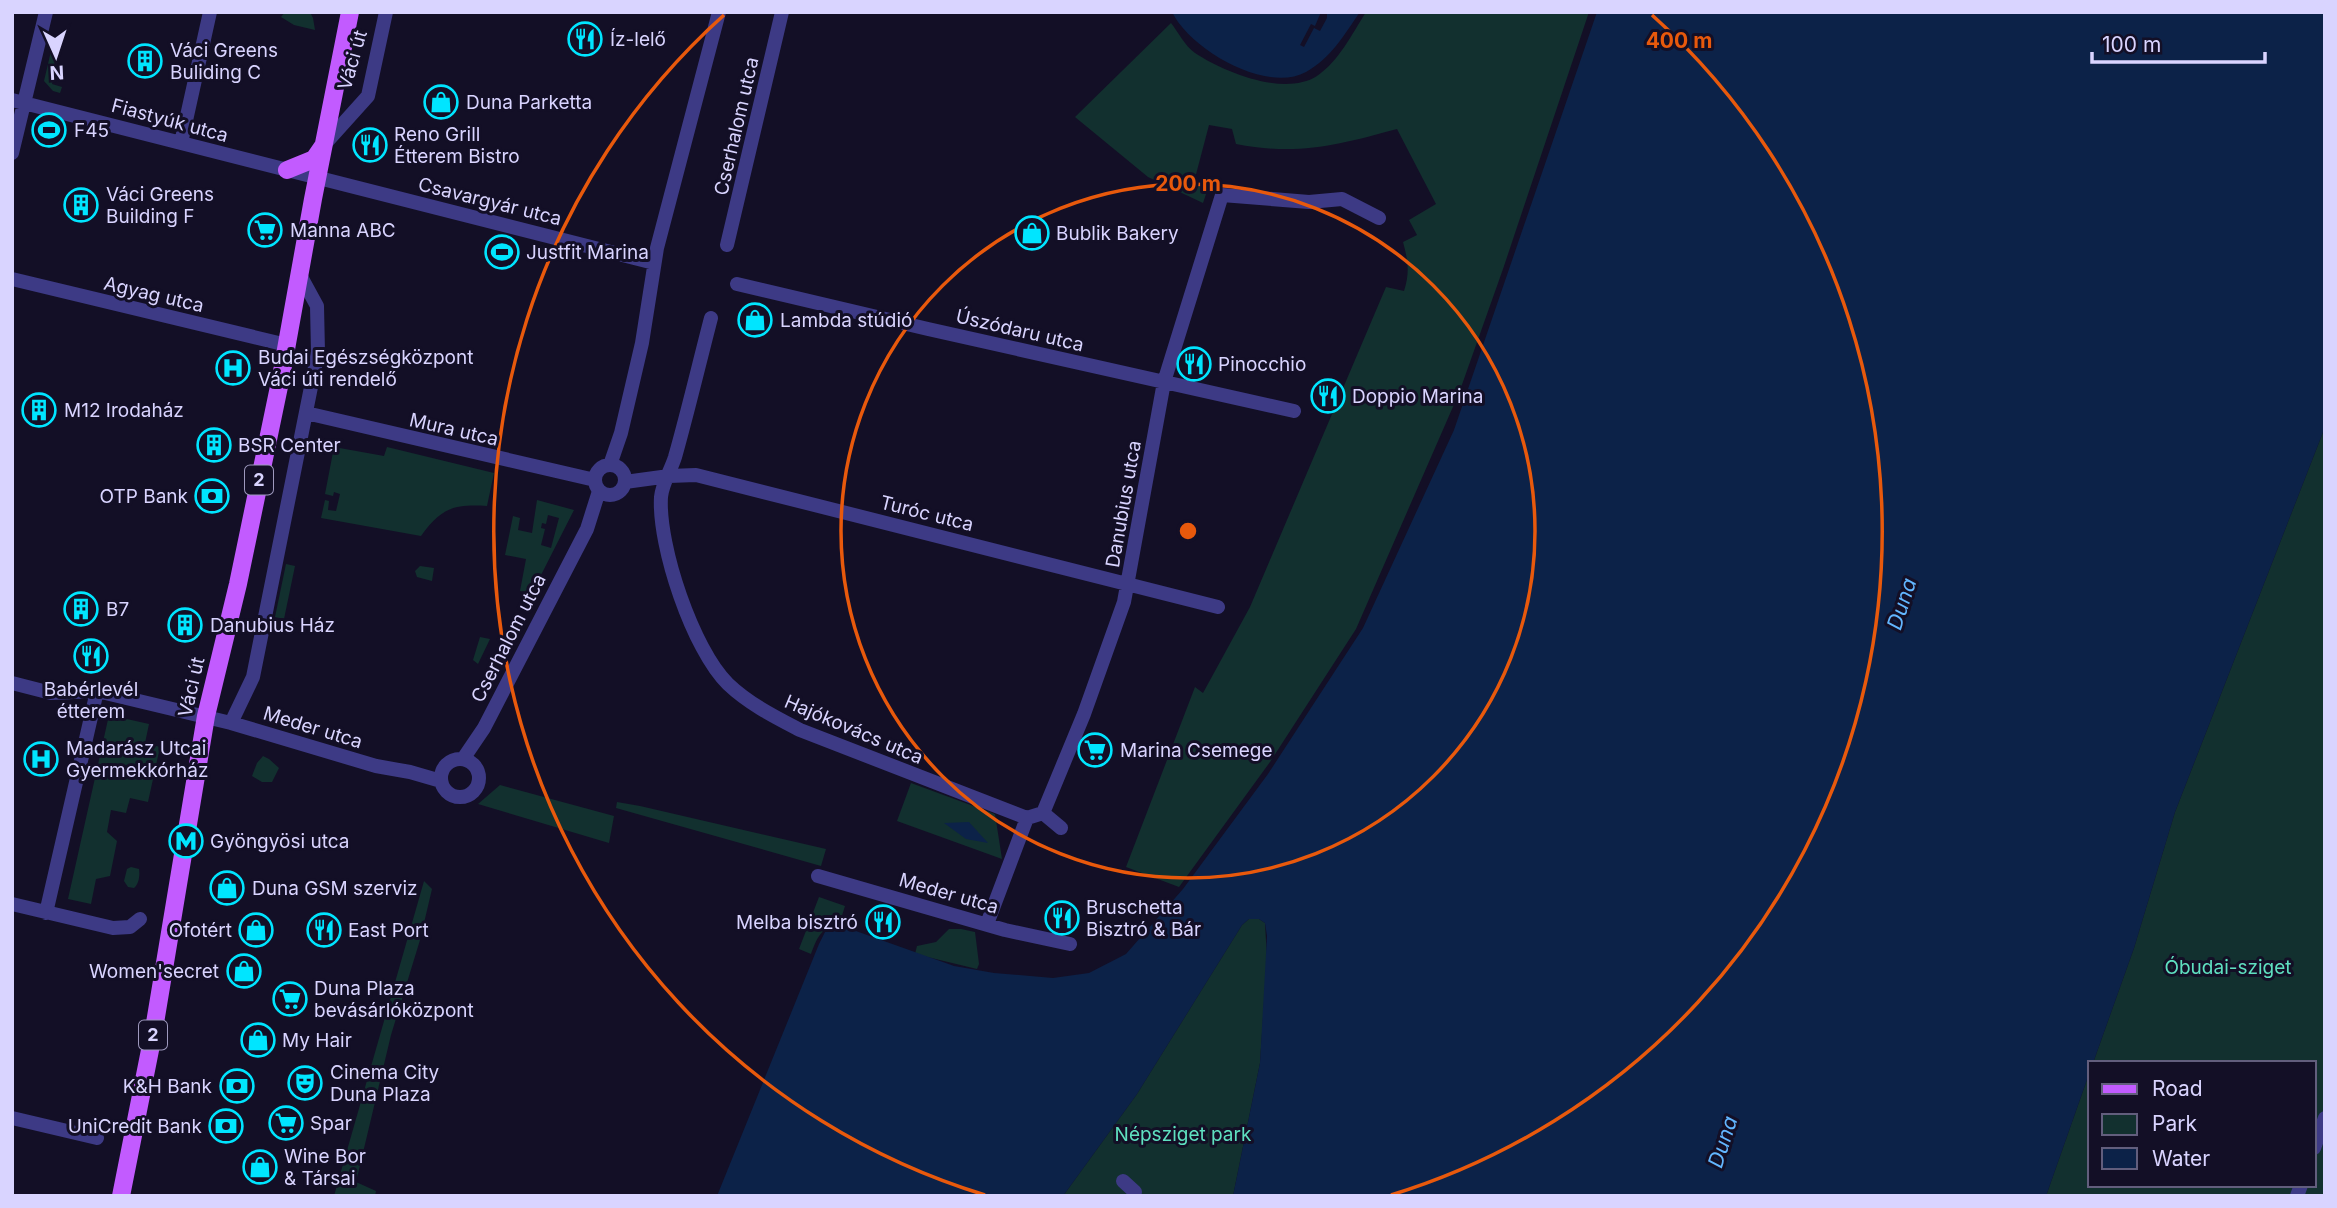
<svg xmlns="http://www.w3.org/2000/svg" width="2337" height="1208" viewBox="0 0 2337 1208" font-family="Inter,sans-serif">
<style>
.green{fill:#12302f;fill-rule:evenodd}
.water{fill:#0c2248}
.pier{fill:#130f26}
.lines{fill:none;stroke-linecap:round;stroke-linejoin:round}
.street{stroke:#3d3a85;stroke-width:14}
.primary{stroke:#c25bff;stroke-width:18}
.ring{fill:none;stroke:#e8590c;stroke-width:3.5}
.labels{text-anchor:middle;stroke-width:6;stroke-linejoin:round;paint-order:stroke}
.shield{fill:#130f26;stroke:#9e99be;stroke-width:2}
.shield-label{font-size:18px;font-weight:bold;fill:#d9d4ff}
.poi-label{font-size:19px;fill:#d9d4ff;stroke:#130f26;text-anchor:start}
.street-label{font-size:19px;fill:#d9d4ff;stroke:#130f26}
.park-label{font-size:19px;fill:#5fe0c0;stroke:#130f26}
.water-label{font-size:21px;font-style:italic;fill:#62b6ff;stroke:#130f26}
.centre{fill:#e8590c;stroke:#130f26;stroke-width:3.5}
.ring-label{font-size:21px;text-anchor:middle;font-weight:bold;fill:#e8590c;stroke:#130f26;stroke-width:6;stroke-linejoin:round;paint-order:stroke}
</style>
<rect width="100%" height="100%" fill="#130f26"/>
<path class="green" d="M285 12H310L313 18 315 30 294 25 281 17Z
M1366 12H1589L1503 269 1459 393 1356 629 1270 762 1179 887 1126 867 1195 687 1203 693 1250 607 1386 287 1404 291C1410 273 1408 260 1403 242L1417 235 1409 220 1436 204 1397 129C1338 145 1298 156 1236 144L1232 129 1209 125 1194 182 1209 185 1203 203 1148 177 1075 117 1171 23C1178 32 1185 46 1195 53 1224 72 1284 97 1317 76 1339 61 1352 34 1366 12Z
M51 51 59 53 52 84 62 87 60 93 53 91 44 81Z
M2325 427V1196H2046L2090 1071V1185H2314V1063H2093L2134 948 2175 812Z
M334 447 384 456 387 447 494 473 487 506C454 504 441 508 421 536L321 518 325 500 329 501 328 510 336 511 340 494 334 492 333 496 325 494Z
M537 500 574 510 540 577 535 575 530 586 535 588 532 593 520 591 526 559 505 555 513 516 520 518 518 530 532 533ZM548 515 559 518 551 548 541 545 545 529 541 528 542 523 546 524Z
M286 564 295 566 284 619 275 617Z
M420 566 434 568 432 581 417 577 415 571Z
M480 637 490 639 478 664 473 660Z
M109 715 149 724 145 743 160 747 148 802 130 798 126 813 111 810 107 832 117 841 110 876 96 879 91 904 68 899Z
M263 756 269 759 279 768 272 782H262L252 776 257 763Z
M911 783 995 814 1002 859 897 821Z
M500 785 614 816 609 843 478 804Z
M617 802 640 806 826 849 821 866 616 808Z
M131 867 139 869C140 875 139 884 134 888L128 887 124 881 127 869Z
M424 881 432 889 420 940 391 1035 356 1182 376 1191 375 1196H334Z
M819 897 845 906 839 925C821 927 817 938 811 954L799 949Z
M1249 919H1259L1265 923 1267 959 1260 1063 1233 1196H1063L1137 1094 1242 925Z
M949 929H961L975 932 979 964 977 969 915 954 917 946 936 942Z"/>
<path class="water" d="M1172 12H1360C1344 35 1331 58 1306 72 1266 94 1190 49 1172 12Z
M1597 12H2325V427L2175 812 2134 948 2093 1063H2090V1071L2046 1196H1233L1260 1063 1267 936 1265 923 1259 919H1249L1242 925 1137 1094 1063 1196H717L819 944 826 930 839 925 954 966 994 973 1053 978 1089 973 1126 954 1183 889 1268 774 1363 628 1454 430Z
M968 822H969L988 843 966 839 944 823Z"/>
<path class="pier" d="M1321 12H1327V18L1320 31 1314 28 1304 47 1300 45 1311 24 1315 26Z"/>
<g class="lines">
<path class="street" d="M12 100 654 263
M181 143 210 12
M323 146 368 96 386 12
M12 153 46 12
M727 245 782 12
M12 279 287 345
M737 284 928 329 1294 411
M711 318C699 364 688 411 675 457 671 470 662 484 661 497 658 546 693 650 728 684 749 704 775 717 800 730L1027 818 1043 813 1061 828
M306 413 595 480
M595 480a15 15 0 1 1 30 0a15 15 0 1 1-30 0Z
M610 465 621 433 642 343 657 248 719 12
M625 482 669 476 696 475 1218 607
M12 683 51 693 97 691 231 723 376 766 410 772 441 781
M231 723 253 677 318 352 317 306 299 273
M441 778a19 19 0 1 1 38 0a19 19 0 1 1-38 0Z
M463 759 484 728 587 529 599 491
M1043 813 1084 714 1124 602 1164 382 1222 195 1309 202 1342 199 1379 218
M818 876 1005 930 1070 944
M12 904 113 928 130 927 140 919
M46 913 97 691
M987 924 1027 818
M12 1118 97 1138
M2314 1148 2325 1118
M1123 1181 1135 1192
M2297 1196 2301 1185"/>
<path class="primary" d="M287 170 314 159 323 146
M121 1196 153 1035 206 716 238 584 281 377 313 199 350 12"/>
</g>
<g class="ring">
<circle cx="1188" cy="531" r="347"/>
<path d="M985 1195A694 694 0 0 1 724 15M1652 15A694 694 0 0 1 1391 1195"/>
</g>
<defs>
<symbol id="restaurant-ring" viewBox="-11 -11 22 22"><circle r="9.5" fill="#130f26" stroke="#00e5ff" stroke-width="1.5"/><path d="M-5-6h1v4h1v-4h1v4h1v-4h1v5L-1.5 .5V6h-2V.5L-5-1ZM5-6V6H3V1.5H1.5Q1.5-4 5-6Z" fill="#00e5ff"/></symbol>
<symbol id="building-ring" viewBox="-11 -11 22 22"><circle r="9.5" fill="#130f26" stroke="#00e5ff" stroke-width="1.5"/><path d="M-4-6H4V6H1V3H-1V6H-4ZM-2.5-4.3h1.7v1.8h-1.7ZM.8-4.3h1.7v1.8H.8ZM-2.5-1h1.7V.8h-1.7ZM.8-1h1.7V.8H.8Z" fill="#00e5ff"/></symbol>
<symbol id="shop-ring" viewBox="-11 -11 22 22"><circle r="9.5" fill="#130f26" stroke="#00e5ff" stroke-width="1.5"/><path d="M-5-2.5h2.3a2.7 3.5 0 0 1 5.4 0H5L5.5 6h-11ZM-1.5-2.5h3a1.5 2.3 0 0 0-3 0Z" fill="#00e5ff"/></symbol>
<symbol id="stadium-ring" viewBox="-11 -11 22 22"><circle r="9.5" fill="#130f26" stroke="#00e5ff" stroke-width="1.5"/><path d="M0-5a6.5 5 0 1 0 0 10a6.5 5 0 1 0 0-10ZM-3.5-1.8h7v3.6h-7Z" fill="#00e5ff"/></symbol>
<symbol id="supermarket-ring" viewBox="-11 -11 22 22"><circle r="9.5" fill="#130f26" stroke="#00e5ff" stroke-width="1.5"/><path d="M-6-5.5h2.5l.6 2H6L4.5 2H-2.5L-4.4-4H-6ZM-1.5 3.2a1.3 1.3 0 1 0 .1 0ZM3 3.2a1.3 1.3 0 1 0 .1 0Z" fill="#00e5ff"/></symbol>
<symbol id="hospital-ring" viewBox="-11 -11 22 22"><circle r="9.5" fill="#130f26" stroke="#00e5ff" stroke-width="1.5"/><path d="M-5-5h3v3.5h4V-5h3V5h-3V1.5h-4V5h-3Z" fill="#00e5ff"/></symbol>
<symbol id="bank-ring" viewBox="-11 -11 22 22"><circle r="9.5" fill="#130f26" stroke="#00e5ff" stroke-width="1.5"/><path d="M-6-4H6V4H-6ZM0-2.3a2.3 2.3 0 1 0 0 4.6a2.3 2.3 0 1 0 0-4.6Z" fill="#00e5ff"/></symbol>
<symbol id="metro-ring" viewBox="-11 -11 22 22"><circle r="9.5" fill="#130f26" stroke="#00e5ff" stroke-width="1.5"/><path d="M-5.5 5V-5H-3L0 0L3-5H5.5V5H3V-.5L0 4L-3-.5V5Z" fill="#00e5ff"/></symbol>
<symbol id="theatre-ring" viewBox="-11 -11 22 22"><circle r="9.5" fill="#130f26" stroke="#00e5ff" stroke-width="1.5"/><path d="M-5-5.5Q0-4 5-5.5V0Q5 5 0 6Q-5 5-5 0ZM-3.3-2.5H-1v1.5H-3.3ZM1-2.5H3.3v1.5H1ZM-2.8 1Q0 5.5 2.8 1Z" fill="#00e5ff"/></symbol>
</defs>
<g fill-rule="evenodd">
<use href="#restaurant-ring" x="566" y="20" width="38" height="38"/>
<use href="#building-ring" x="126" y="42" width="38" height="38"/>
<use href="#shop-ring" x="422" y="83" width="38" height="38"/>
<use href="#stadium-ring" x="30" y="111" width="38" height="38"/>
<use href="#restaurant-ring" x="351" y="126" width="38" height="38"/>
<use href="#building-ring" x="62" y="186" width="38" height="38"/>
<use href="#supermarket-ring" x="246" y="211" width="38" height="38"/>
<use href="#shop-ring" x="1013" y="214" width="38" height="38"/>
<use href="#stadium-ring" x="483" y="233" width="38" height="38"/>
<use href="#shop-ring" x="736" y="301" width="38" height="38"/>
<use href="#restaurant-ring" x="1175" y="345" width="38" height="38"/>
<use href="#hospital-ring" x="214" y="349" width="38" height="38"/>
<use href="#restaurant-ring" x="1309" y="377" width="38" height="38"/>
<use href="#building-ring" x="20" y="391" width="38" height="38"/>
<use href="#building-ring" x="195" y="426" width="38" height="38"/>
<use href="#bank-ring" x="193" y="477" width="38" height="38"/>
<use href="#building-ring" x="62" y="590" width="38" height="38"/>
<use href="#building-ring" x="166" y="606" width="38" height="38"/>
<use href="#restaurant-ring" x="72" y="637" width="38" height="38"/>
<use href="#supermarket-ring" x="1076" y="731" width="38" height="38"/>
<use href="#hospital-ring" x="22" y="740" width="38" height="38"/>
<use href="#metro-ring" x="167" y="822" width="38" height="38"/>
<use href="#shop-ring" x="208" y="869" width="38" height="38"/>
<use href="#restaurant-ring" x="1043" y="899" width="38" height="38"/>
<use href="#restaurant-ring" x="864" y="903" width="38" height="38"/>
<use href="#shop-ring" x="237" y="911" width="38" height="38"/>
<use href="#restaurant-ring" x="305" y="911" width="38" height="38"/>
<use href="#shop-ring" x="225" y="952" width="38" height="38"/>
<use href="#supermarket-ring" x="271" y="980" width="38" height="38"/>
<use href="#shop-ring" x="239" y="1021" width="38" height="38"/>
<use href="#theatre-ring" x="286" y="1064" width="38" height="38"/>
<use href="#bank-ring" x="218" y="1067" width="38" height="38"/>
<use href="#supermarket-ring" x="267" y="1104" width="38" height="38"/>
<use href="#bank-ring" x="207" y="1107" width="38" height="38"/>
<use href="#shop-ring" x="241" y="1148" width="38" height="38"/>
</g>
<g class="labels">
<g class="shield">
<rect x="245" y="465.5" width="28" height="29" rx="5"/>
<rect x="139" y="1020.5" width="28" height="29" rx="5"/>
</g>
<g class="shield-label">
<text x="259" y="486">2</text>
<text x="153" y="1041">2</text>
</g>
<g class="poi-label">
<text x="610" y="46">Íz-lelő</text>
<text x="170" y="57">Váci Greens<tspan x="170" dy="22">Buliding C</tspan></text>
<text x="466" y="109">Duna Parketta</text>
<text x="74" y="137">F45</text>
<text x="394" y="141">Reno Grill<tspan x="394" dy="22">Étterem Bistro</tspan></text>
<text x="106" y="201">Váci Greens<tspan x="106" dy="22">Building F</tspan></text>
<text x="290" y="237">Manna ABC</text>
<text x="1056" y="240">Bublik Bakery</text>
<text x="526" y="259">Justfit Marina</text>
<text x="780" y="327">Lambda stúdió</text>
<text x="258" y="364">Budai Egészségközpont<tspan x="258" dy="22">Váci úti rendelő</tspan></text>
<text x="1218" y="371">Pinocchio</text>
<text x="1352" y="403">Doppio Marina</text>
<text x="64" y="417">M12 Irodaház</text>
<text x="238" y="452">BSR Center</text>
<text x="188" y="503" text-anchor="end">OTP Bank</text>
<text x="106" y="616">B7</text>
<text x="210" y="632">Danubius Ház</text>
<text x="91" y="696" text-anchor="middle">Babérlevél<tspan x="91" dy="22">étterem</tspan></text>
<text x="66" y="755">Madarász Utcai<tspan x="66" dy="22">Gyermekkórház</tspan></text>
<text x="1120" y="757">Marina Csemege</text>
<text x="210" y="848">Gyöngyösi utca</text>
<text x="252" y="895">Duna GSM szerviz</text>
<text x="1086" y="914">Bruschetta<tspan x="1086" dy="22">Bisztró &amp; Bár</tspan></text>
<text x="858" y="929" text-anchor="end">Melba bisztró</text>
<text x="232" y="937" text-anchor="end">Ofotért</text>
<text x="348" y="937">East Port</text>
<text x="219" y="978" text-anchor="end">Women'secret</text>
<text x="314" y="995">Duna Plaza<tspan x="314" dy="22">bevásárlóközpont</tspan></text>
<text x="282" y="1047">My Hair</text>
<text x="330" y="1079">Cinema City<tspan x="330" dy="22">Duna Plaza</tspan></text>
<text x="212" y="1093" text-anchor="end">K&amp;H Bank</text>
<text x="310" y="1130">Spar</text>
<text x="202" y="1133" text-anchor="end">UniCredit Bank</text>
<text x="284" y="1163">Wine Bor<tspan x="284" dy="22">&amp; Társai</tspan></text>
</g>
<g class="street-label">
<text transform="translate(352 60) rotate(-74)" y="7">Váci út</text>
<text transform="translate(170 120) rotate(15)" y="7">Fiastyúk utca</text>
<text transform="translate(736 126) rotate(-77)" y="7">Cserhalom utca</text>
<text transform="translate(490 201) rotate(14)" y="7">Csavargyár utca</text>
<text transform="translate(154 294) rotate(13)" y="7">Agyag utca</text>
<text transform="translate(1020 330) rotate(13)" y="7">Úszódaru utca</text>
<text transform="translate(454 429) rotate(13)" y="7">Mura utca</text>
<text transform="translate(1123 504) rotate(-80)" y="7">Danubius utca</text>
<text transform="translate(927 513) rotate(14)" y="7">Turóc utca</text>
<text transform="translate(508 638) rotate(-63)" y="7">Cserhalom utca</text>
<text transform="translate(191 687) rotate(-77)" y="7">Váci út</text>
<text transform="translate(313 727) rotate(17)" y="7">Meder utca</text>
<text transform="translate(854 729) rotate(23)" y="7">Hajókovács utca</text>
<text transform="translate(949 893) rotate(16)" y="7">Meder utca</text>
</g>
<g class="park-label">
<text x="2228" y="974">Óbudai-sziget</text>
<text x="1183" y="1141">Népsziget park</text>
</g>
<g class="water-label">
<text transform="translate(1902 604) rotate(-72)" y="7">Duna</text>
<text transform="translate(1723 1142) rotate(-72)" y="7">Duna</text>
</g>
</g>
<circle cx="1188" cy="531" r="10" class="centre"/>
<g class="ring-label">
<text x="1679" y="48">400 m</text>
<text x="1188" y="191">200 m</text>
</g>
<rect width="2337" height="1208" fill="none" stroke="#d9d4ff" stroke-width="28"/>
<rect x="2088" y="1061" width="228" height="126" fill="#130f26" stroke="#625e7d" stroke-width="2"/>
<rect x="2102" y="1084" width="35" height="10" fill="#c25bff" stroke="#625e7d" stroke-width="2"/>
<text x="2152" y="1096" font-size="21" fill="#d9d4ff">Road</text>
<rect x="2102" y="1114" width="35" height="21" fill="#12302f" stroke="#625e7d" stroke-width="2"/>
<text x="2152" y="1131" font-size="21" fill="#d9d4ff">Park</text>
<rect x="2102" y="1148" width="35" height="21" fill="#0c2248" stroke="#625e7d" stroke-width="2"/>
<text x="2152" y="1166" font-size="21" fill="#d9d4ff">Water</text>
<g transform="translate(56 56) rotate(177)" stroke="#130f26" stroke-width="5" paint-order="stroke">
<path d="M0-5L12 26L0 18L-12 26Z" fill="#d9d4ff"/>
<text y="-10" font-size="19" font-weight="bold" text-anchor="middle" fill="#d9d4ff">N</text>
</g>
<path d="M2092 52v10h173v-10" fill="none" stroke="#d9d4ff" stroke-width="3.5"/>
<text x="2102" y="52" font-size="21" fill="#d9d4ff" stroke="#130f26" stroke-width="5" paint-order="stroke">100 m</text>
</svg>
